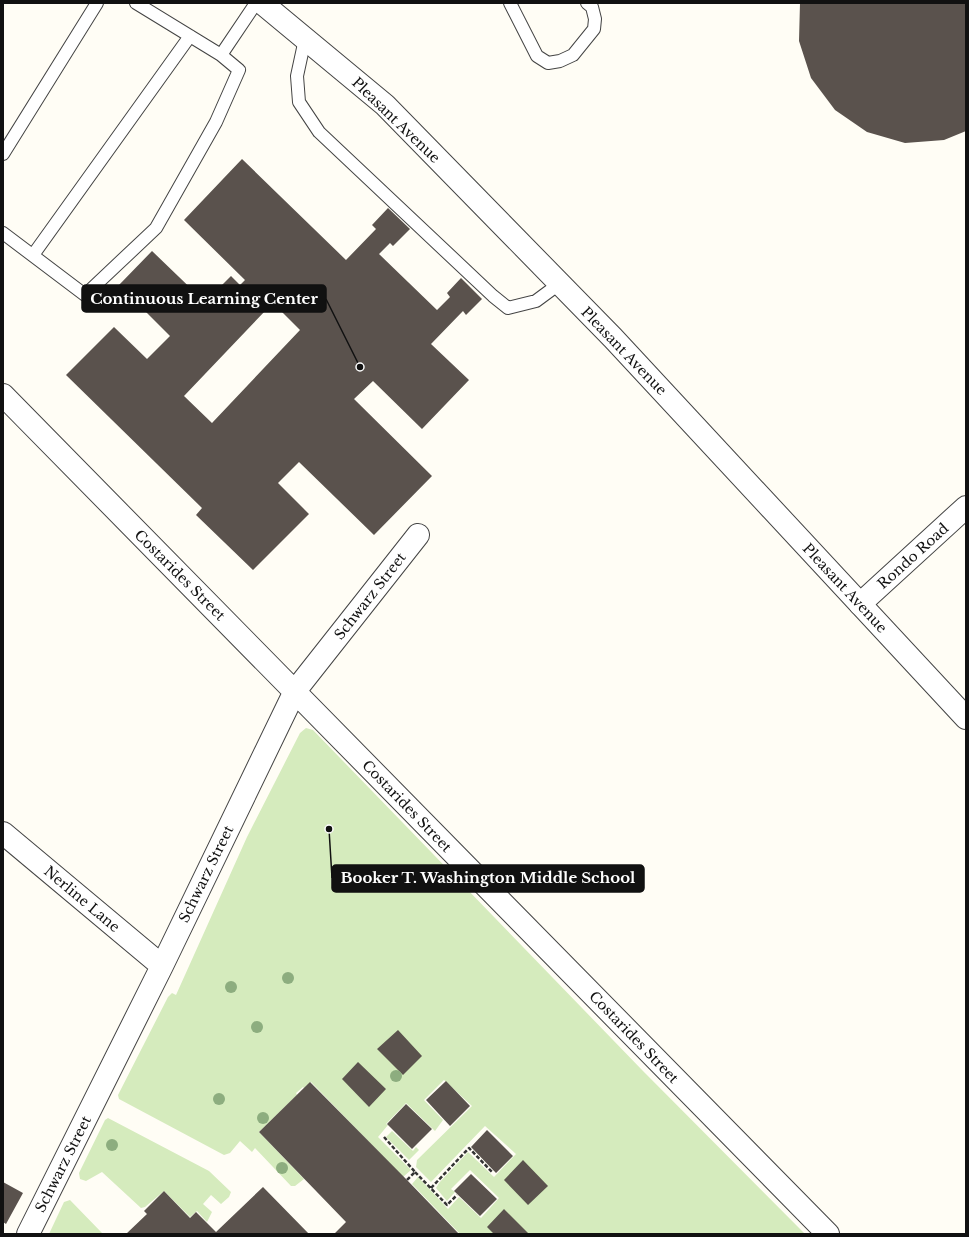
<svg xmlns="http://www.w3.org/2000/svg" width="969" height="1237" viewBox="0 0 969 1237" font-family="'Libre Baskerville',serif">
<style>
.green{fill:#d5ebbd}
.building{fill:#5a524d;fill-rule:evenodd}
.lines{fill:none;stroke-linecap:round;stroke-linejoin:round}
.service-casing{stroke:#444;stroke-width:14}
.minor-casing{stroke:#444;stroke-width:24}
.tertiary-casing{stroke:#444;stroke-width:24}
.path{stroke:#333;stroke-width:2.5;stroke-dasharray:4 2;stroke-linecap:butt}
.service{stroke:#fff;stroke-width:12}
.minor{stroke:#fff;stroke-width:22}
.tertiary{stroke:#fff;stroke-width:22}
.tree{fill:#8dad7f}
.labels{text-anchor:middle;stroke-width:4;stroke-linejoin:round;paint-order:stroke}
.street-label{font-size:14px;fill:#111;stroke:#fff}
.leader{fill:none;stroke:#111;stroke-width:1.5}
.callout-dot{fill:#111;stroke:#fff;stroke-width:1.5}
.callout{fill:#111;stroke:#111;stroke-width:1.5}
.callout-label{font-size:15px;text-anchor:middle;font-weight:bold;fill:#fff}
</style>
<rect width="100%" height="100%" fill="#fffdf5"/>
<path class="green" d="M306 728 313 730 643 1071 805 1234H460L412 1184 418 1177 448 1209 459 1197 481 1218 499 1198 470 1170 451 1189 455 1192 447 1201 436 1188 439 1183 468 1152 494 1177 516 1154 485 1126 431 1182 416 1167 417 1160 472 1106 444 1080 424 1100 443 1120 435 1131 406 1103 386 1124 388 1125 378 1137 411 1170 403 1177 311 1082 304 1088 303 1087 296 1093 297 1095 259 1132 304 1179 295 1186H291L255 1148 252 1152 240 1141 230 1153 224 1155 119 1099 118 1095 168 997 172 993 176 995 247 837 300 733Z
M108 1118 209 1171 231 1192 229 1197 221 1204 211 1195 203 1204 212 1212 207 1222 197 1211 190 1217 164 1191 145 1207 141 1208 102 1172 86 1181 80 1179 79 1173 105 1120Z
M392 1131 413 1151 416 1147 419 1150 409 1160 386 1137Z
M70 1200 103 1234H49L64 1202Z"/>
<path class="building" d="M800 3H966V131L944 140 905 143 867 132 835 110 811 78 799 41Z
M242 159 346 260 376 229 372 225 388 208 410 229 393 246 390 243 379 254 437 310 450 297 447 293 461 278 482 299 466 315 463 311 431 344 469 380 422 429 373 381 354 399 432 476 374 535 299 462 278 483 309 514 253 570 196 515 202 508 66 375 114 327 147 359 170 336 119 285 152 251 205 302 231 276 240 285 245 280 184 220ZM263 293 300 330 212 423 184 396 266 310 256 300Z
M398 1030 422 1056 403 1075 377 1049Z
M358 1062 386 1089 369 1107 342 1079Z
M446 1081 470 1106 450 1126 426 1100Z
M310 1082 407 1180 459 1234H334L346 1222 259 1132Z
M406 1104 432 1129 412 1149 387 1124Z
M487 1130 513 1156 496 1173 471 1147Z
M523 1160 548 1186 528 1205 504 1180Z
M471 1174 497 1199 480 1216 454 1191Z
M3 1182 23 1193 6 1224 3 1222Z
M263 1187 309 1234H126L147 1214 144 1211 164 1191 190 1218 196 1212 216 1232Z
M504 1209 529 1234H494L487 1227Z"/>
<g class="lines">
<defs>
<path id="service" d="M510 3 537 56 548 63 560 61 573 55 594 29 595 19 592 7 587 3
M305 39 297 76 299 102 319 132 493 296 508 308 536 301 559 284
M221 55 256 3
M3 154 97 3
M3 233 85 295 156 228 216 122 239 70 221 55 136 3
M33 255 190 36"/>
<path id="minor" d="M3 395 828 1234
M860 604 966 507
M3 833 162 966
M28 1234 162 966 295 691 418 535"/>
<path id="tertiary" d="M262 3 385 105 613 338 966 718"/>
</defs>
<use href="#service" class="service-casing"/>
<use href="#minor" class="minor-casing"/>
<use href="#tertiary" class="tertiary-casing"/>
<path class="path" d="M384 1137 415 1172 407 1180
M415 1172 447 1205 457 1195
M431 1188 469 1148 492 1172"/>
<use href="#service" class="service"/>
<use href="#minor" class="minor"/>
<use href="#tertiary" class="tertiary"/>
</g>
<g class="tree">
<circle cx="288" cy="978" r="6"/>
<circle cx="231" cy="987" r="6"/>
<circle cx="257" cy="1027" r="6"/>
<circle cx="396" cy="1076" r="6"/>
<circle cx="219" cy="1099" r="6"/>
<circle cx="263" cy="1118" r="6"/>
<circle cx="112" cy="1145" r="6"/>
<circle cx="282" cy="1168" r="6"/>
</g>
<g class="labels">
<g class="street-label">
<text transform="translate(396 120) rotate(44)" y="5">Pleasant Avenue</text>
<text transform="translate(624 351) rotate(46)" y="5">Pleasant Avenue</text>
<text transform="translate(913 556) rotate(-42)" y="5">Rondo Road</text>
<text transform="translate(180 575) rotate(45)" y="5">Costarides Street</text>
<text transform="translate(845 588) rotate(47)" y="5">Pleasant Avenue</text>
<text transform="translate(370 596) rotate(-52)" y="5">Schwarz Street</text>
<text transform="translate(407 806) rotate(46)" y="5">Costarides Street</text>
<text transform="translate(206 874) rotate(-64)" y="5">Schwarz Street</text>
<text transform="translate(82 899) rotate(40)" y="5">Nerline Lane</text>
<text transform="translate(634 1037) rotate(46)" y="5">Costarides Street</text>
<text transform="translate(63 1164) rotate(-63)" y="5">Schwarz Street</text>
</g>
</g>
<path class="leader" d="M360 367L326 299M329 829L332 878"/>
<g class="callout-dot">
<circle cx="360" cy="367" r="4"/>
<circle cx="329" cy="829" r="4"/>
</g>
<g class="callout">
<rect x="82" y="285" width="244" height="27" rx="4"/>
<rect x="332" y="865" width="312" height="27" rx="4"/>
</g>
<g class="callout-label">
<text x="204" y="304">Continuous Learning Center</text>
<text x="488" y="883">Booker T. Washington Middle School</text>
</g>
<rect width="969" height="1237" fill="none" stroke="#111111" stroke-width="8"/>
</svg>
